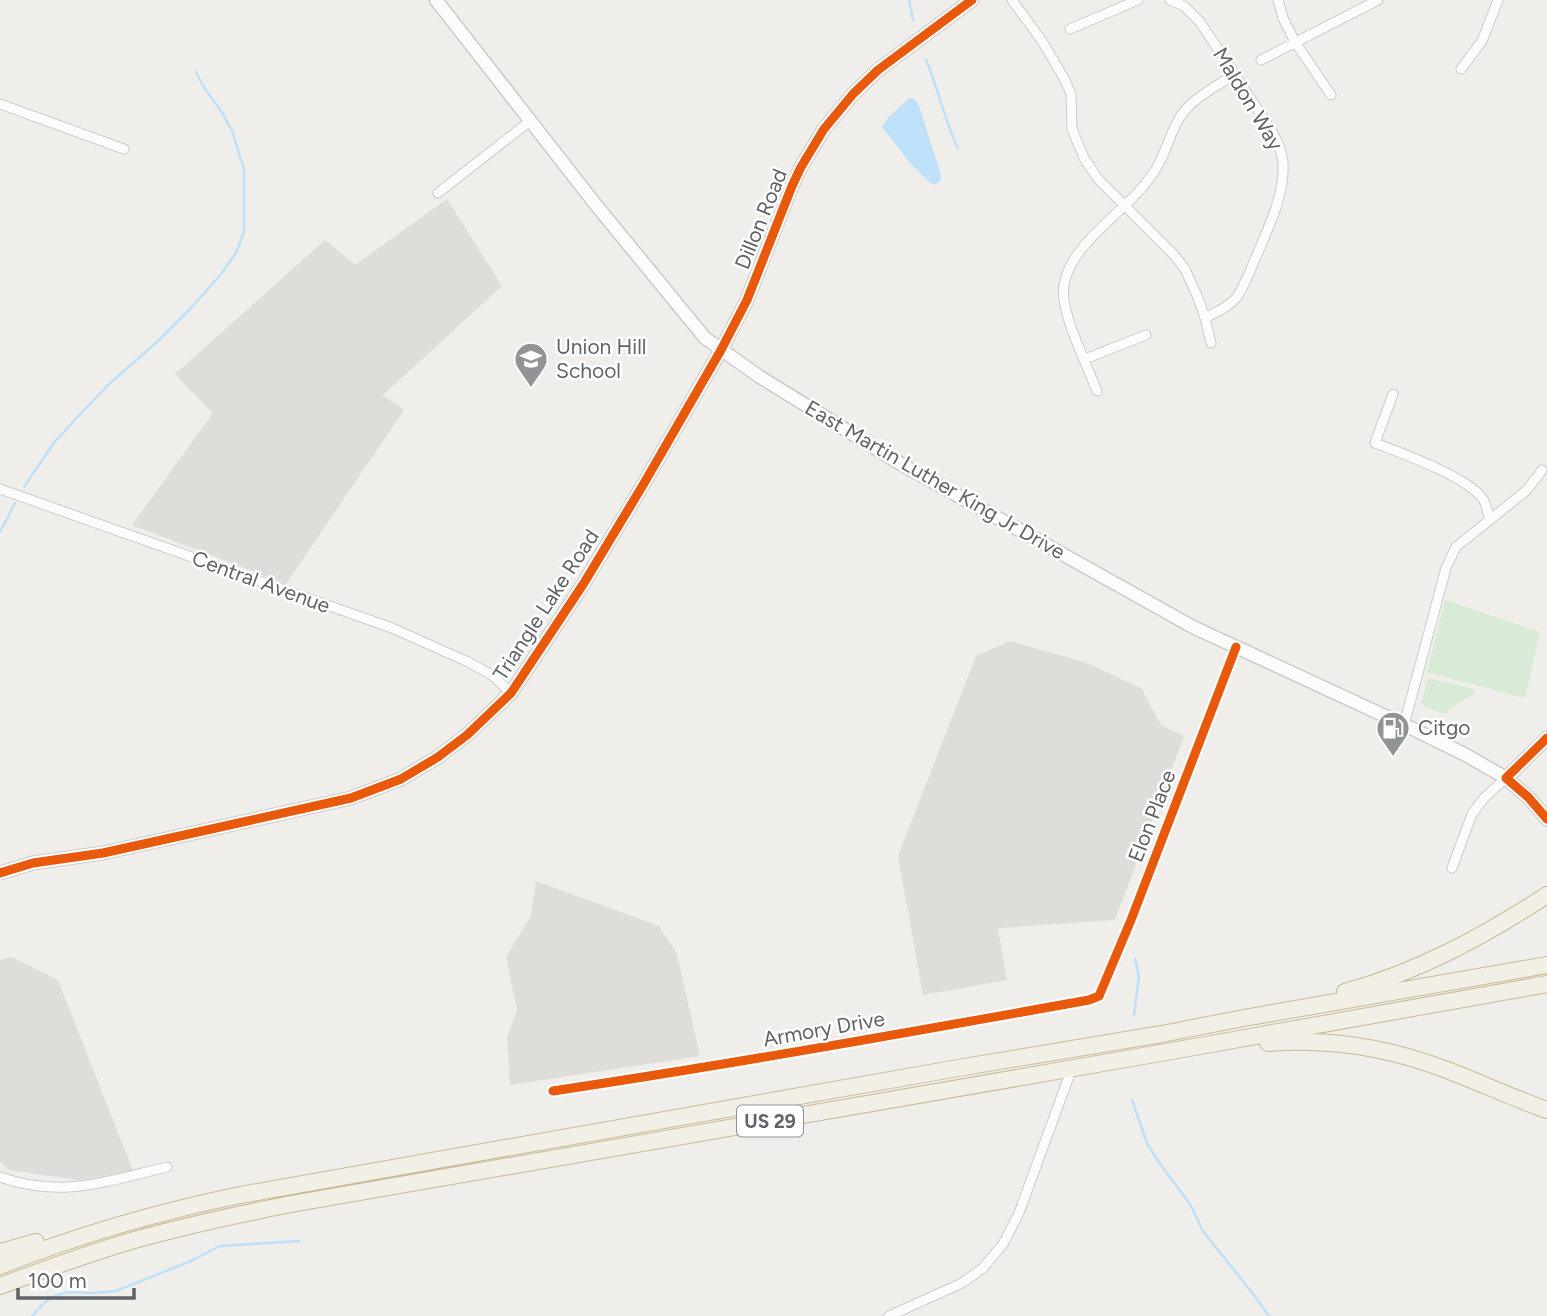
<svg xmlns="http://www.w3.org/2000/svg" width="1547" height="1316" viewBox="0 0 1547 1316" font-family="Figtree,sans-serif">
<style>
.industrial{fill:#dfddda}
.green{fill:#d8ebd6}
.water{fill:#bfe0f9}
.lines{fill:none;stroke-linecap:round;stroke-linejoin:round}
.stream{stroke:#bfe0f9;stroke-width:2.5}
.minor-casing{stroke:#cbcccc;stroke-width:11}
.tertiary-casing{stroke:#cbcccc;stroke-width:15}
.secondary-casing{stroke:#cacacb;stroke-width:15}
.trunk-casing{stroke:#c8b996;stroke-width:18}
.minor{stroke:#fdfcfc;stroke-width:9}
.tertiary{stroke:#fdfcfc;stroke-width:12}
.secondary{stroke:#fdfcfc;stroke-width:12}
.trunk{stroke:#f2f0e6;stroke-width:16}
.cycleway-casing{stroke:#fff;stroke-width:13}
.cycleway{stroke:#e8590c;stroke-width:9}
.labels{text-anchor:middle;stroke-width:5;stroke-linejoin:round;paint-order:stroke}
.shield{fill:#fff;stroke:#8f9295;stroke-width:2}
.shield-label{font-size:19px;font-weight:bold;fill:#5f6368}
.street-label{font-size:21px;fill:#5f6368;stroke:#fff}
.poi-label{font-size:21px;fill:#5f6368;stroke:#fff;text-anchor:start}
</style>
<rect width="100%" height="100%" fill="#efeeea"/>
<path class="industrial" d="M447 199 502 286 383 395 404 410 286 584 132 525 213 413 175 374 325 240 355 265Z
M1010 641 1084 662 1141 688 1161 725 1184 736 1115 920 998 928 1007 980 923 995 898 856 976 656Z
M536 881 659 926 677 954 700 1056 510 1085 507 1038 517 1010 506 957 531 916Z
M12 957 58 980 133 1171 78 1180 9 1170 0 1162V960Z"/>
<path class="green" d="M1445 600 1540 632 1525 698 1427 672Z
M1428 678 1475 689 1473 695 1453 706 1445 714 1421 705Z"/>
<path class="water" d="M909 98 914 99 918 103 940 172 941 180 935 185 930 183 911 164 882 127 888 118Z"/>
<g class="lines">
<path class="stream" d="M909 0 913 20
M926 60C939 89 944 120 958 148
M24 487 53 444 70 425 110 383 156 343 192 307 221 274 236 253 244 232V169L232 131 223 114 203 86 196 72
M0 532 15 503
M1134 1015 1139 977 1135 959
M1132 1100 1147 1143 1158 1161 1190 1204 1203 1231 1257 1299 1269 1316
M32 1316 43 1304 55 1296 68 1292 93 1293 116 1291 191 1261 220 1246 300 1241"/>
<defs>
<path id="minor" d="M1012 0 1042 41 1065 80 1071 94 1072 129 1084 158 1098 179 1174 255 1185 269 1198 298 1205 318 1211 343
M1170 0 1184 6 1200 22 1270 128C1276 139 1282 150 1283 163 1285 195 1268 228 1256 257 1250 270 1245 285 1237 297 1229 307 1216 312 1205 318
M1278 0 1283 18 1295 42 1331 95
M1070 29 1138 0
M1261 60 1378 0
M1461 69 1482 41 1498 0
M0 104 124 149
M438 193 530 121
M1085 359 1146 335
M1097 391C1087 364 1059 311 1064 285 1070 245 1123 213 1146 183 1153 174 1159 165 1163 155 1170 139 1175 121 1187 108 1200 94 1219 85 1235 74
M1393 394 1375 443C1401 453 1468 477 1483 499 1486 504 1488 513 1490 520
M0 489 392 628 466 661 492 675 511 693
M1404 725 1446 568 1456 547 1527 490 1542 470
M1452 868 1472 814 1484 798 1506 778
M553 1091C732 1064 911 1032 1089 1000L1099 996 1131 920 1236 647
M0 1177C61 1199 107 1181 167 1167
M889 1316 962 1283 983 1268 1003 1244 1019 1213 1072 1068"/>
<path id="tertiary" d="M1506 778 1547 738
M0 873 33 863 103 853 351 798 401 779 438 757 467 735 511 693 584 583 643 485 721 350 747 300 792 186 801 167 824 129 853 94 878 70 972 0"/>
<path id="secondary" d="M436 0 596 205 705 338 760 377 901 464 1193 627 1413 729 1466 755 1506 778 1528 797 1547 819"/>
<path id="trunk" d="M1345 992C1418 972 1484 936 1547 895
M1268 1043C1329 1038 1390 1048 1447 1070 1481 1083 1513 1098 1547 1110
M0 1252 36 1242
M0 1266C78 1235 158 1212 240 1195L958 1068 1162 1034 1244 1018 1547 965
M0 1286C46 1269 91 1252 138 1239 189 1225 240 1214 291 1204L1172 1051 1547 984"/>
</defs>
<use href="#minor" class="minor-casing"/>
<use href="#tertiary" class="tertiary-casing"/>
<use href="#secondary" class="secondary-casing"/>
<use href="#trunk" class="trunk-casing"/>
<use href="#minor" class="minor"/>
<use href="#tertiary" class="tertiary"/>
<use href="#secondary" class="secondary"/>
<use href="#trunk" class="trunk"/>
<defs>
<path id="cycleway" d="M1547 738 1506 778 1528 797 1547 819
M0 873 33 863 103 853 351 798 401 779 438 757 467 735 511 693 584 583 643 485 721 350 747 300 792 186 801 167 824 129 853 94 878 70 972 0
M553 1091C732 1064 911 1032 1089 1000L1099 996 1131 920 1236 647"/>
</defs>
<use href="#cycleway" class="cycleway-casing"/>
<use href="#cycleway" class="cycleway"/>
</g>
<defs>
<symbol id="school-pin" viewBox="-11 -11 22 30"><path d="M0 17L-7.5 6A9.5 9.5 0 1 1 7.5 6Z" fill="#919496" stroke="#fff"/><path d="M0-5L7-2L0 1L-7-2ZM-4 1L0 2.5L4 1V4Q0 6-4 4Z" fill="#fff"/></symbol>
<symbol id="fuel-pin" viewBox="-11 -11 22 30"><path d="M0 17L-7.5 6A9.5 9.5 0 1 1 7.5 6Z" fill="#919496" stroke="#fff"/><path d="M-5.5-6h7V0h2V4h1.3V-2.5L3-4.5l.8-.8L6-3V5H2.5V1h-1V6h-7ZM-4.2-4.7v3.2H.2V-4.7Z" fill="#fff"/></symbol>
</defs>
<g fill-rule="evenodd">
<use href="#school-pin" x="512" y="340" width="38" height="52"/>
<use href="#fuel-pin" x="1374" y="709" width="38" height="52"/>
</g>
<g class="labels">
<rect class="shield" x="737" y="1105.5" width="66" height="31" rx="5"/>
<g class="shield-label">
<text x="770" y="1128">US 29</text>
</g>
<g class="street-label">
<text transform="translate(1248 99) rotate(59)" y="7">Maldon Way</text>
<text transform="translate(761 219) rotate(-68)" y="7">Dillon Road</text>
<text transform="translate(935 480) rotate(30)" y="7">East Martin Luther King Jr Drive</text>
<text transform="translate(261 582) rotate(20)" y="7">Central Avenue</text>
<text transform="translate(546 605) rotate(-57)" y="7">Triangle Lake Road</text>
<text transform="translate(1152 816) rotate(-69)" y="7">Elon Place</text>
<text transform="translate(824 1029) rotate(-10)" y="7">Armory Drive</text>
</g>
<g class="poi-label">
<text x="556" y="354">Union Hill<tspan x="556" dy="24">School</tspan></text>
<text x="1418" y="735">Citgo</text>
</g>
</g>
<path d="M18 1288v10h116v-10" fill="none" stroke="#5f6368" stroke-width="3.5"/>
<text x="28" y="1288" font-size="21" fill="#5f6368" stroke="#ffffff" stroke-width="5" paint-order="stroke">100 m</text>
</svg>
